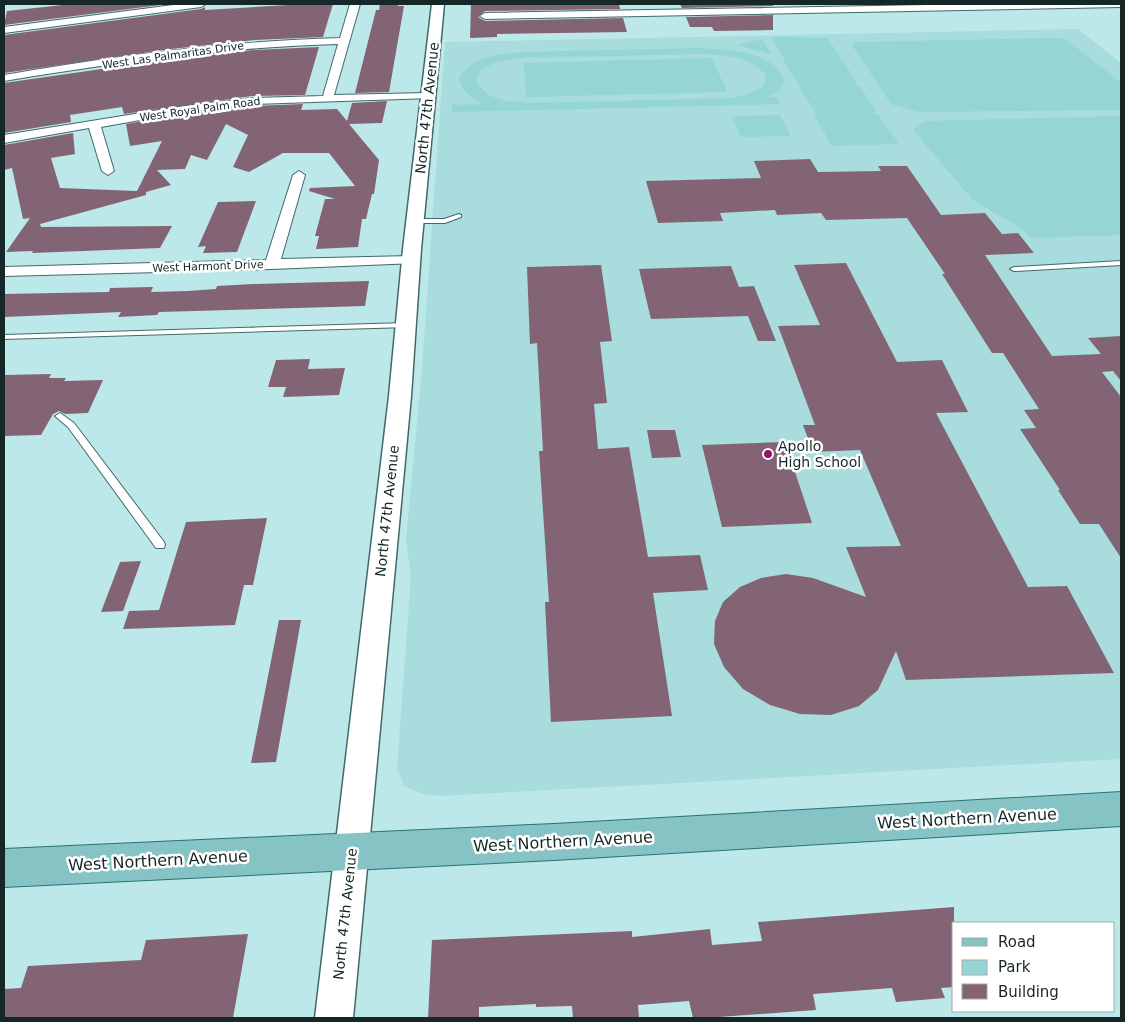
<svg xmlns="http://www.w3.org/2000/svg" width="1125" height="1022" viewBox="0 0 1125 1022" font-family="'DejaVu Sans',sans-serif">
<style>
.built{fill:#a8dcdd}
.green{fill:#95d5d6;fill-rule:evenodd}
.building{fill:#826474}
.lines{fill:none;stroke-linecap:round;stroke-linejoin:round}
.service-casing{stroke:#42696a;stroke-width:2}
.minor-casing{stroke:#42696a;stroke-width:2}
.tertiary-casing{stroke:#42696a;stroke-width:3}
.primary-casing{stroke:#2b7274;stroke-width:2}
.service{fill:#fff;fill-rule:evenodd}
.minor{fill:#fff;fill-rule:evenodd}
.tertiary{fill:#fff;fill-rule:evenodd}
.primary{fill:#86c3c5;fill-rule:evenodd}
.poi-dot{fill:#94146d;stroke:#fff;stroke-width:2}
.labels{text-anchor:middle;stroke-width:5;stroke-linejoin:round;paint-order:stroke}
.far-street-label{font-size:11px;fill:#162727;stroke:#fff}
.street-label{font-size:14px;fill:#162727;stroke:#fff}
.poi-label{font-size:14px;fill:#162727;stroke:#fff;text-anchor:start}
.near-street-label{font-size:16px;fill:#162727;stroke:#fff}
</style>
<rect width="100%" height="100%" fill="#bde8e9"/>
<path class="built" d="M1078 29 1121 63V759L440 796 423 794 404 786 397 768 411 576 406 541 422 368 445 42Z"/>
<path class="green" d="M775 37 827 38 841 58 839 60 843 61 857 83 855 85 860 87 876 111 873 113 878 115 898 142 896 144 832 146 814 115 816 113 799 87 800 86 784 62 785 60 772 39Z
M1059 38 1067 40 1121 83V110L918 112 891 104 852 45 856 42Z
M762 39 770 52 773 53 769 54 737 45Z
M696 48C725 49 771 49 784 80L781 89 769 97H777L781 104 452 112V105L482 104C471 96 463 93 459 79 471 56 499 54 523 52ZM705 54C730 56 748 56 766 75L764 86 752 93 734 98 532 103 506 101 488 95 476 82 480 71 495 62 521 58Z
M712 58 727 92 526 97 524 63Z
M780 115 791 136 741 137 732 116Z
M1121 116V235L1030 238 1024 230 973 200 913 130 925 121Z"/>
<path class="building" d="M72 4H168L4 25 7 11Z
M305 4H333L323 37 255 40 171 49 4 73V35L201 9 205 7V10Z
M380 4H398V6H404L389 92 355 93 376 10H379Z
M471 4H619L620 9 485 11 478 17 485 21 623 18 627 32 497 34V37L470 38Z
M680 4H773V6L682 8Z
M773 15V30L714 31 712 27H690L686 17Z
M319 47 305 95 252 96 124 114 122 107 70 115 71 122 4 133V83L171 59 254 50Z
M387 101 382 123 349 124 379 160 374 194H372L366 219H362L358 247 316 249 319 236H315L325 199H335L309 191 310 188 355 186 329 153H283L249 172 233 167 248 135 226 124 207 160 191 155 185 169 157 170 171 185 146 192V195L40 224 41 227 172 226 160 248 32 253 33 251 6 252 30 218 23 219 12 168 4 170V145L73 133 75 154 51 158 60 188 137 191 162 141 130 146 126 124 185 114 252 106 303 104 301 110 337 109 347 121 352 103Z
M810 159 818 172 881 171 878 166H907L941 215 985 213 1002 234 1018 233 1034 253 985 255 1052 356 1101 354 1088 338 1121 336V381L1113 371 1102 372 1121 397V558L1099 524H1080L1058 490H1060L1020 429 1036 428 1024 410 1039 409 1003 353H992L942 274H945L907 218 826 220 821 213 777 215 775 210 720 213 723 221 658 223 646 181 761 178 754 161Z
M256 201 237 252 203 253 206 246 198 247 218 202Z
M846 263 897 362 942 360 968 412 936 413 1028 587 1067 586 1114 673 906 680 896 651 878 690 859 706 831 715 800 714 770 705 743 689 724 667 714 644 715 621 723 602 740 587 761 578 786 574 813 578 866 597 846 547 901 546 860 450 813 452 803 425H815L778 326 820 325 794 265Z
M601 265 612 341 600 342 607 403 594 404 598 449 629 447 648 557 700 555 708 590 653 593 672 716 551 722 545 602H549L539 451H543L537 343 530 344 527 267Z
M731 266 739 287 754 286 776 341H758L748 316 651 319 639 269Z
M369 281 365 306 159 312 157 315 118 317 121 312 4 317V294L109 292 110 288 153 287 151 292 188 291 216 289 217 286 253 284Z
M310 359 308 369 345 368 339 395 283 397 286 387H268L276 360Z
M51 374 49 378H66L64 381 103 380 88 413 65 414 59 411 53 414 41 435 4 436V375Z
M647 430H675L681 457 652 458Z
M785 442 812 523 722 527 702 445Z
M267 518 253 585H244L235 625 123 629 129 611 159 610 186 522Z
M141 561 123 611 101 612 120 562Z
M279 620H301L276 762 251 763Z
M954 907V987L941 988 945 998 896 1002 892 988 813 994 816 1010 705 1018H693L689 1001 638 1005 639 1018H573L572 1006 536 1007V1004L479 1007V1018H428L432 940 632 931V937L710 929 712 945 762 941 758 922Z
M248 934 233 1018H4V989L21 988 28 966 141 960 146 940Z"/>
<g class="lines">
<defs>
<path id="service" d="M459 214 461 215V217L445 223H415L412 221 415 219H444Z
M1121 261V265L1014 271 1010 269 1014 267Z
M406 323H409V327L4 339V335Z
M60 413 74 423 164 542 165 545 164 548H156L68 427 55 416Z"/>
<path id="minor" d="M181 4H206L201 7 4 33V27Z
M350 4H360L334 95 427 93 433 96 431 98 252 104 185 112 101 127 114 171 108 175 102 171 89 128 4 143V135L185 106 252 98 323 96 338 44C226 47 115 63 4 81V75C115 56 227 41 340 38Z
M984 4H1121V7L485 19 480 16 485 13Z
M299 171 305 175 281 259 411 256 416 257 418 260 416 263 272 269 4 276V267L266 260 293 175Z"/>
<path id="tertiary" d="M432 4H444L421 249 411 396 353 1018H315L389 396 403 249Z"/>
<path id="primary" d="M1121 792V826L554 860 4 887V849L554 824Z"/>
</defs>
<use href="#service" class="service-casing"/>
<use href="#minor" class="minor-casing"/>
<use href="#tertiary" class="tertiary-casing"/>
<use href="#primary" class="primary-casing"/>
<use href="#service" class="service"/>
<use href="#minor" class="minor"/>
<use href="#tertiary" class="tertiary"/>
<use href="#primary" class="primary"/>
</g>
<circle class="poi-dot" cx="768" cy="454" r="5"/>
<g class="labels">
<g class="far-street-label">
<text transform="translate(173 55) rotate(-8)" y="4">West Las Palmaritas Drive</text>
<text transform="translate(200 109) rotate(-8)" y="4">West Royal Palm Road</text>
<text transform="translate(208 266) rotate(-2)" y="4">West Harmont Drive</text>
</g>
<g class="street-label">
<text transform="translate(427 108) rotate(-84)" y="5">North 47th Avenue</text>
<text transform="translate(387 511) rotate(-84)" y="5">North 47th Avenue</text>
<text transform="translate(345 914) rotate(-84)" y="5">North 47th Avenue</text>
</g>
<g class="poi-label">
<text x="778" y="451">Apollo<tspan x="778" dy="16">High School</tspan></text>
</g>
<g class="near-street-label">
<text transform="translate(967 818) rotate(-3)" y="6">West Northern Avenue</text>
<text transform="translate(563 841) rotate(-3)" y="6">West Northern Avenue</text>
<text transform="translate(158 860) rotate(-3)" y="6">West Northern Avenue</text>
</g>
</g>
<rect width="1125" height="1022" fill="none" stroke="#162727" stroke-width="10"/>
<rect x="952" y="922" width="162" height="90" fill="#ffffff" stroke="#a2a9a9"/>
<rect x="962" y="938" width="25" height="8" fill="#86c3c5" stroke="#a2a9a9"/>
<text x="998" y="947" font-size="15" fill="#162727">Road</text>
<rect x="962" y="960" width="25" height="15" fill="#95d5d6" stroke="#a2a9a9"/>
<text x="998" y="972" font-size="15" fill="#162727">Park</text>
<rect x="962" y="984" width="25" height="15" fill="#826474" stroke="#a2a9a9"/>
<text x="998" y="997" font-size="15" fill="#162727">Building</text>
</svg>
